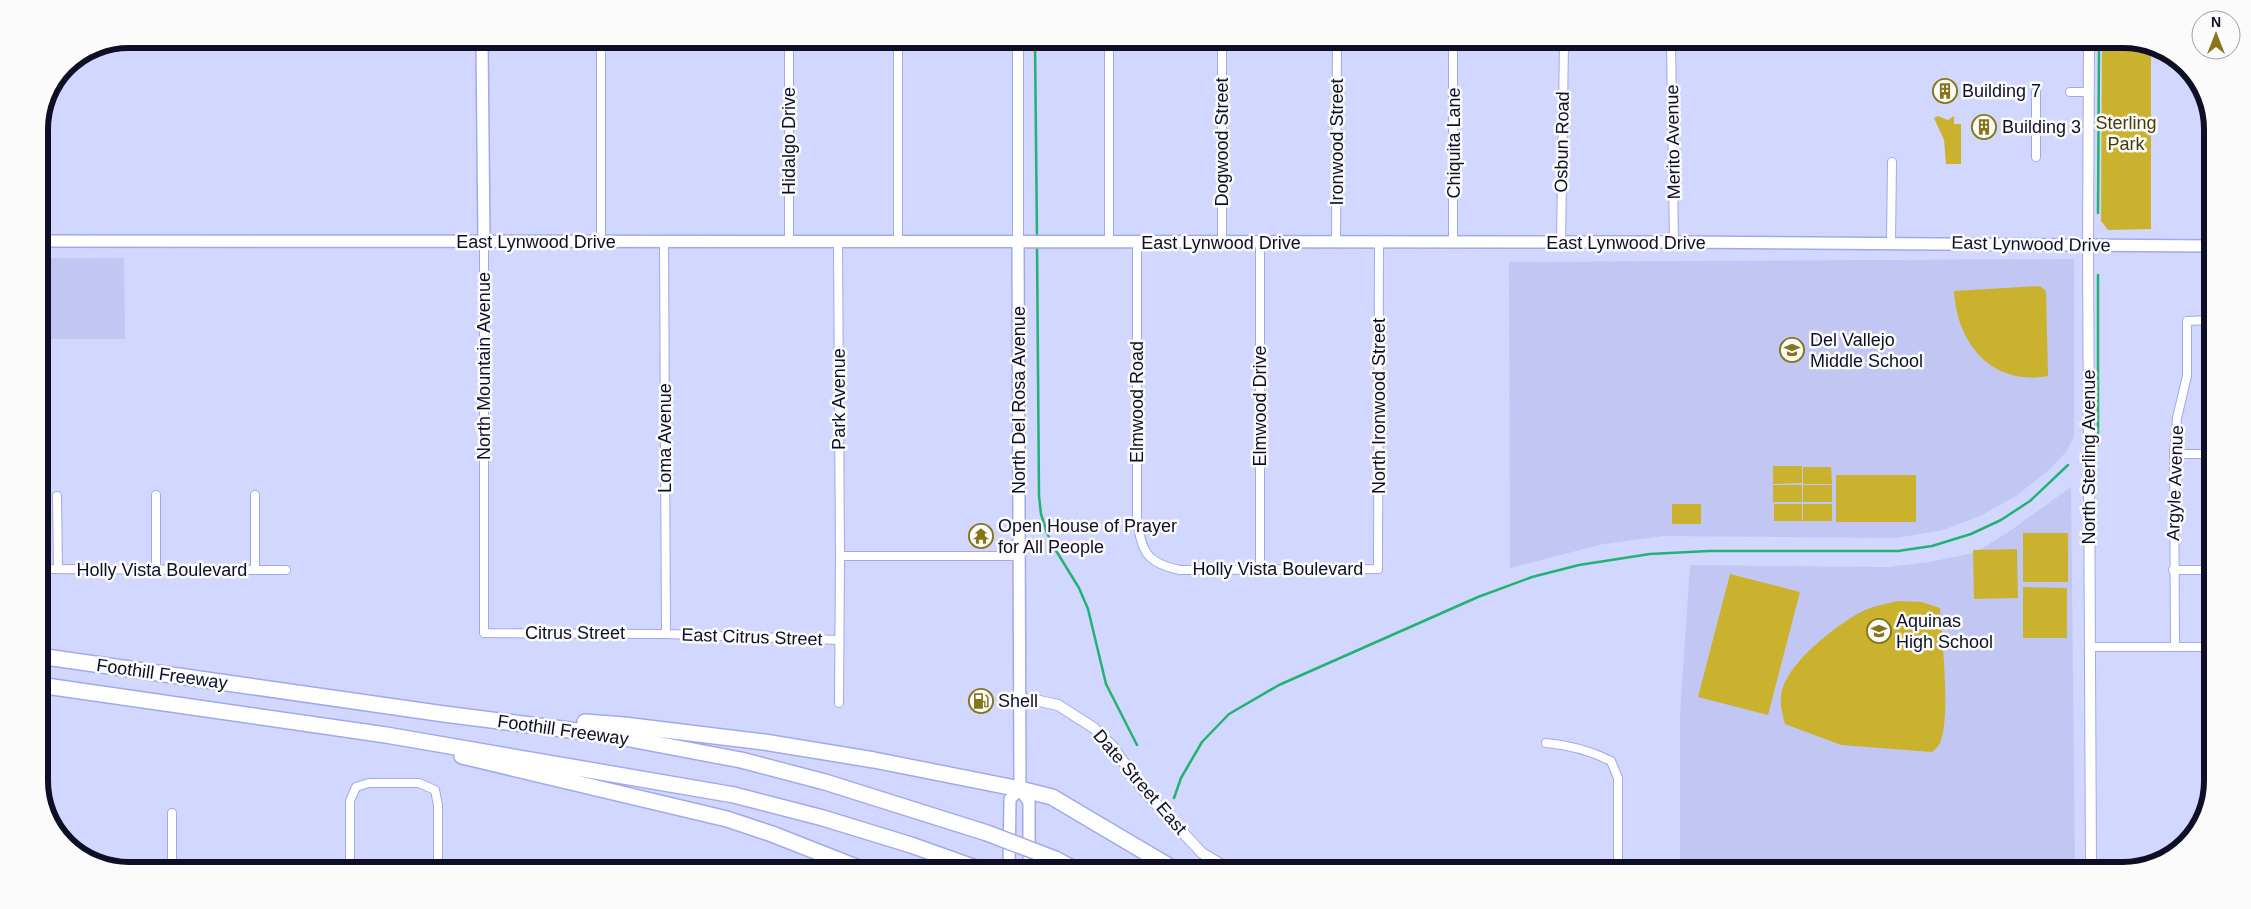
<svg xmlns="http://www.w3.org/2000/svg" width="2251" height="909" viewBox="0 0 2251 909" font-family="Helvetica,sans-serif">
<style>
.built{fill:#c1c7f2}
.green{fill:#cab22f}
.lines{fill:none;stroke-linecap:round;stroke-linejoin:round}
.stream{stroke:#22b272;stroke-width:2.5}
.minor-casing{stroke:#a1aae9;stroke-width:10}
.tertiary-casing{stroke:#a1aae9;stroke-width:12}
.secondary-casing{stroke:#a1aae9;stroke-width:14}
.motorway-casing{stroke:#a1aae9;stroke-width:18}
.minor{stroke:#fff;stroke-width:8}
.tertiary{stroke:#fff;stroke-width:10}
.secondary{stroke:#fff;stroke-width:11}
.motorway{stroke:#fff;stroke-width:15}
.motorway-bridge-casing{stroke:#a1aae9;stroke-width:18;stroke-linecap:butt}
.motorway-bridge{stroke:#fff;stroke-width:15}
.labels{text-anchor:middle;stroke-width:5;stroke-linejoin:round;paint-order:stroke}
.poi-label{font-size:18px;fill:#0e0f26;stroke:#fafbfa;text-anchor:start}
.park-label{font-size:18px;fill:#463c03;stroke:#fafbfa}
.street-label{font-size:18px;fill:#0e0f26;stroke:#fafbfa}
.rim{fill:none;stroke:#0e0f26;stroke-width:6}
</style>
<rect width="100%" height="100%" fill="#d1d7fe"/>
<path class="built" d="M39 258H124L125 339H39Z
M2074 259V437L2066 452 2049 470 2016 496 1982 515 1943 530 1897 538 1664 536 1603 544 1510 568 1509 262Z
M2071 487 2075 870 1680 869V714L1690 565 1888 567 1929 562 1974 553 2007 533Z"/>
<path class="green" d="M2102 44H2151V229L2108 230 2101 221Z
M1938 116 1948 120 1954 116V124H1961V164H1946L1944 140 1934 118Z
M2040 286 2046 291 2048 376C1992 386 1957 344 1954 291Z
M1773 466H1802V483L1773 484Z
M1803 467H1831L1832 484H1803Z
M1836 475H1916V522H1836Z
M1773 485H1802V502H1773Z
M1803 485H1832V502H1803Z
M1672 504H1701V524H1672Z
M1774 504H1802V521H1774Z
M1803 504H1832V521H1803Z
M2023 533H2068V582H2023Z
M2017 549 2018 598 1974 599 1973 550Z
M1730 574 1800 592 1768 715 1698 697Z
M2023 587 2067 588V638H2023Z
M1898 601 1922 602 1940 608C1942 640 1951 716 1940 743 1938 747 1935 749 1932 752L1841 745 1785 724C1782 712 1779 702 1782 690 1790 661 1835 626 1861 612 1872 606 1885 604 1898 601Z"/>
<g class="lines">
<path class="stream" d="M1035 41 1037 239
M2098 213 2099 44
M1037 245 1039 496 1041 514 1047 533 1055 549 1079 588 1088 609 1106 684 1137 745
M2098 445V275
M1174 798 1181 778 1202 742 1229 714 1279 685 1478 597 1532 577 1579 565 1650 554 1709 551H1898L1932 546 1971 534 2001 520 2030 501 2068 465"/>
<defs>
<path id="minor" d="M601 40V242
M789 40V242
M789 41H898V243
M1109 41V243
M1222 41V243
M1453 42V243
M1671 42 1674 242
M2036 92V157
M2070 92H2089
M484 242V633L666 634 839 640
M664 242 666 634
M838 242 840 556 839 703
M1137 243V519C1142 552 1146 563 1180 570L1378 569 1379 243
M1336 243 1337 42
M1561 243 1564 42
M1891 243 1892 162
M2174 454H2210
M156 495V569
M255 495V570
M57 496 58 569
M840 556H1019
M39 569 286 570
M1260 569V243
M2173 570H2209
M2090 647H2208
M2175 647 2174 454 2177 418 2187 376V321L2211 320
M1546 743C1570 745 1589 750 1611 761L1618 778V869
M172 866V813
M350 866V801L356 787 369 783H419L435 790 438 805V866"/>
<path id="tertiary" d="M1018 41V243
M2089 43 2088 245 2091 870
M1018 699 1035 700 1058 705 1094 728 1113 747 1143 790 1202 853 1227 868"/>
<path id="secondary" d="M482 40 484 242
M39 241 1674 242 2211 246
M1018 243 1020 789 1029 802V868
M1009 868 1010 799 1020 789"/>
<path id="motorway" d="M39 656 444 714 609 735 741 760 825 782 987 833
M39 685 386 735 734 795 823 818 911 845 973 867
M585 722 624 725 764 742 874 760 1020 789 1052 797 1172 868
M462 756 727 819 772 834 856 867
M1055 859 1072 868"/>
</defs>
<use href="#minor" class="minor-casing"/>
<use href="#tertiary" class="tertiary-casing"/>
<use href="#secondary" class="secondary-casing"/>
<use href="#motorway" class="motorway-casing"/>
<use href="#minor" class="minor"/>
<use href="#tertiary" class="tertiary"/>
<use href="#secondary" class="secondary"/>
<use href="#motorway" class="motorway"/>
<defs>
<path id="motorway-bridge" d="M987 833 1055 859"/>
</defs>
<use href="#motorway-bridge" class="motorway-bridge-casing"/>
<use href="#motorway-bridge" class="motorway-bridge"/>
</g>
<defs>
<symbol id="building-ring" viewBox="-11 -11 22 22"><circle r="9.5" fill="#fafbfa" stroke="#877619" stroke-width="1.5"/><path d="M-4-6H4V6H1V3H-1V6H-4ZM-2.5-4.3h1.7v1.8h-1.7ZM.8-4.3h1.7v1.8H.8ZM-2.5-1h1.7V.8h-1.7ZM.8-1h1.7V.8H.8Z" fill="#877619"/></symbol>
<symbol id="school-ring" viewBox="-11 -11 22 22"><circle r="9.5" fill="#fafbfa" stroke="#877619" stroke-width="1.5"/><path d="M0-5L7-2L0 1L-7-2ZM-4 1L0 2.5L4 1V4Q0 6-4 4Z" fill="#877619"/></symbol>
<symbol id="temple-ring" viewBox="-11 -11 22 22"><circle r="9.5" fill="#fafbfa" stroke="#877619" stroke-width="1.5"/><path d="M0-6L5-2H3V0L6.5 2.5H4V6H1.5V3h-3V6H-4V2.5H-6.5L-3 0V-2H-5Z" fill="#877619"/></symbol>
<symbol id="fuel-ring" viewBox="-11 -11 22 22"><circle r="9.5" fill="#fafbfa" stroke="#877619" stroke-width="1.5"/><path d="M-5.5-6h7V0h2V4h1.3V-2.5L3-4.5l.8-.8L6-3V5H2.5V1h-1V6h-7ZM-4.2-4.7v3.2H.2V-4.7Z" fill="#877619"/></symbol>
</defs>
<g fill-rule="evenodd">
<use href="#building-ring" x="1931" y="77" width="28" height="28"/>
<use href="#building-ring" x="1970" y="113" width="28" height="28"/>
<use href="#school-ring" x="1778" y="336" width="28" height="28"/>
<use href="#temple-ring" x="967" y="522" width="28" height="28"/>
<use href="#school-ring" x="1865" y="617" width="28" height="28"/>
<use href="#fuel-ring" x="967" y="687" width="28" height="28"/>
</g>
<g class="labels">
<g class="poi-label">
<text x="1962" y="97">Building 7</text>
<text x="2002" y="133">Building 3</text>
<text x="1810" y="346">Del Vallejo<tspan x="1810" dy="21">Middle School</tspan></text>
<text x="998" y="532">Open House of Prayer<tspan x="998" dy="21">for All People</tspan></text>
<text x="1896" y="627">Aquinas<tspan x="1896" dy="21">High School</tspan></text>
<text x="998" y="707">Shell</text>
</g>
<g class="park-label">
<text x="2126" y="129">Sterling<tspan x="2126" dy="21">Park</tspan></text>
</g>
<g class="street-label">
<text transform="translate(789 141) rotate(-90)" y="6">Hidalgo Drive</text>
<text transform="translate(1222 142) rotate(-90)" y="6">Dogwood Street</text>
<text transform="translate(1337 142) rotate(-90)" y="6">Ironwood Street</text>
<text transform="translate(1562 142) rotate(-89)" y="6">Osbun Road</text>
<text transform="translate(1673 142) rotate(-91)" y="6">Merito Avenue</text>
<text transform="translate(1454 143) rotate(-90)" y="6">Chiquita Lane</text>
<text x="536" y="248">East Lynwood Drive</text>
<text x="1221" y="249">East Lynwood Drive</text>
<text x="1626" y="249">East Lynwood Drive</text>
<text transform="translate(2031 244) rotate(1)" y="6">East Lynwood Drive</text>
<text transform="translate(484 366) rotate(-90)" y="6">North Mountain Avenue</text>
<text transform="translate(839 399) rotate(-90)" y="6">Park Avenue</text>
<text transform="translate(1019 400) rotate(-90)" y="6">North Del Rosa Avenue</text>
<text transform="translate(1137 402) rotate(-90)" y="6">Elmwood Road</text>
<text transform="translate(1260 406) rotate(-90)" y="6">Elmwood Drive</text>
<text transform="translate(1379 406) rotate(-90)" y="6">North Ironwood Street</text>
<text transform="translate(665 438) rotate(-90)" y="6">Loma Avenue</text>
<text transform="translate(2089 457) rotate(-90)" y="6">North Sterling Avenue</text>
<text transform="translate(2175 483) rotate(-88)" y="6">Argyle Avenue</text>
<text x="1278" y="575">Holly Vista Boulevard</text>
<text x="162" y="576">Holly Vista Boulevard</text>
<text x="575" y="639">Citrus Street</text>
<text transform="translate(752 637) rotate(2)" y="6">East Citrus Street</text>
<text transform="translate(162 674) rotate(8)" y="6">Foothill Freeway</text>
<text transform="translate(563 730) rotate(8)" y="6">Foothill Freeway</text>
<text transform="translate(1140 782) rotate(49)" y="6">Date Street East</text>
</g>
</g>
<path d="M0 0H2251V909H0ZM129 48H2123A81 81 0 0 1 2204 129V781A81 81 0 0 1 2123 862H129A81 81 0 0 1 48 781V129A81 81 0 0 1 129 48Z" fill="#fafbfa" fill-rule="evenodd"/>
<path class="rim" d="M129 48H2123A81 81 0 0 1 2204 129V781A81 81 0 0 1 2123 862H129A81 81 0 0 1 48 781V129A81 81 0 0 1 129 48Z"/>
<g transform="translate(2216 35)"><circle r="24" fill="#fafbfa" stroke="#9c9da5"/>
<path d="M0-4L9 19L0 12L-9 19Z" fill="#877619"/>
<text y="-8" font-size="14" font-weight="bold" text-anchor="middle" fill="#0e0f26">N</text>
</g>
</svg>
